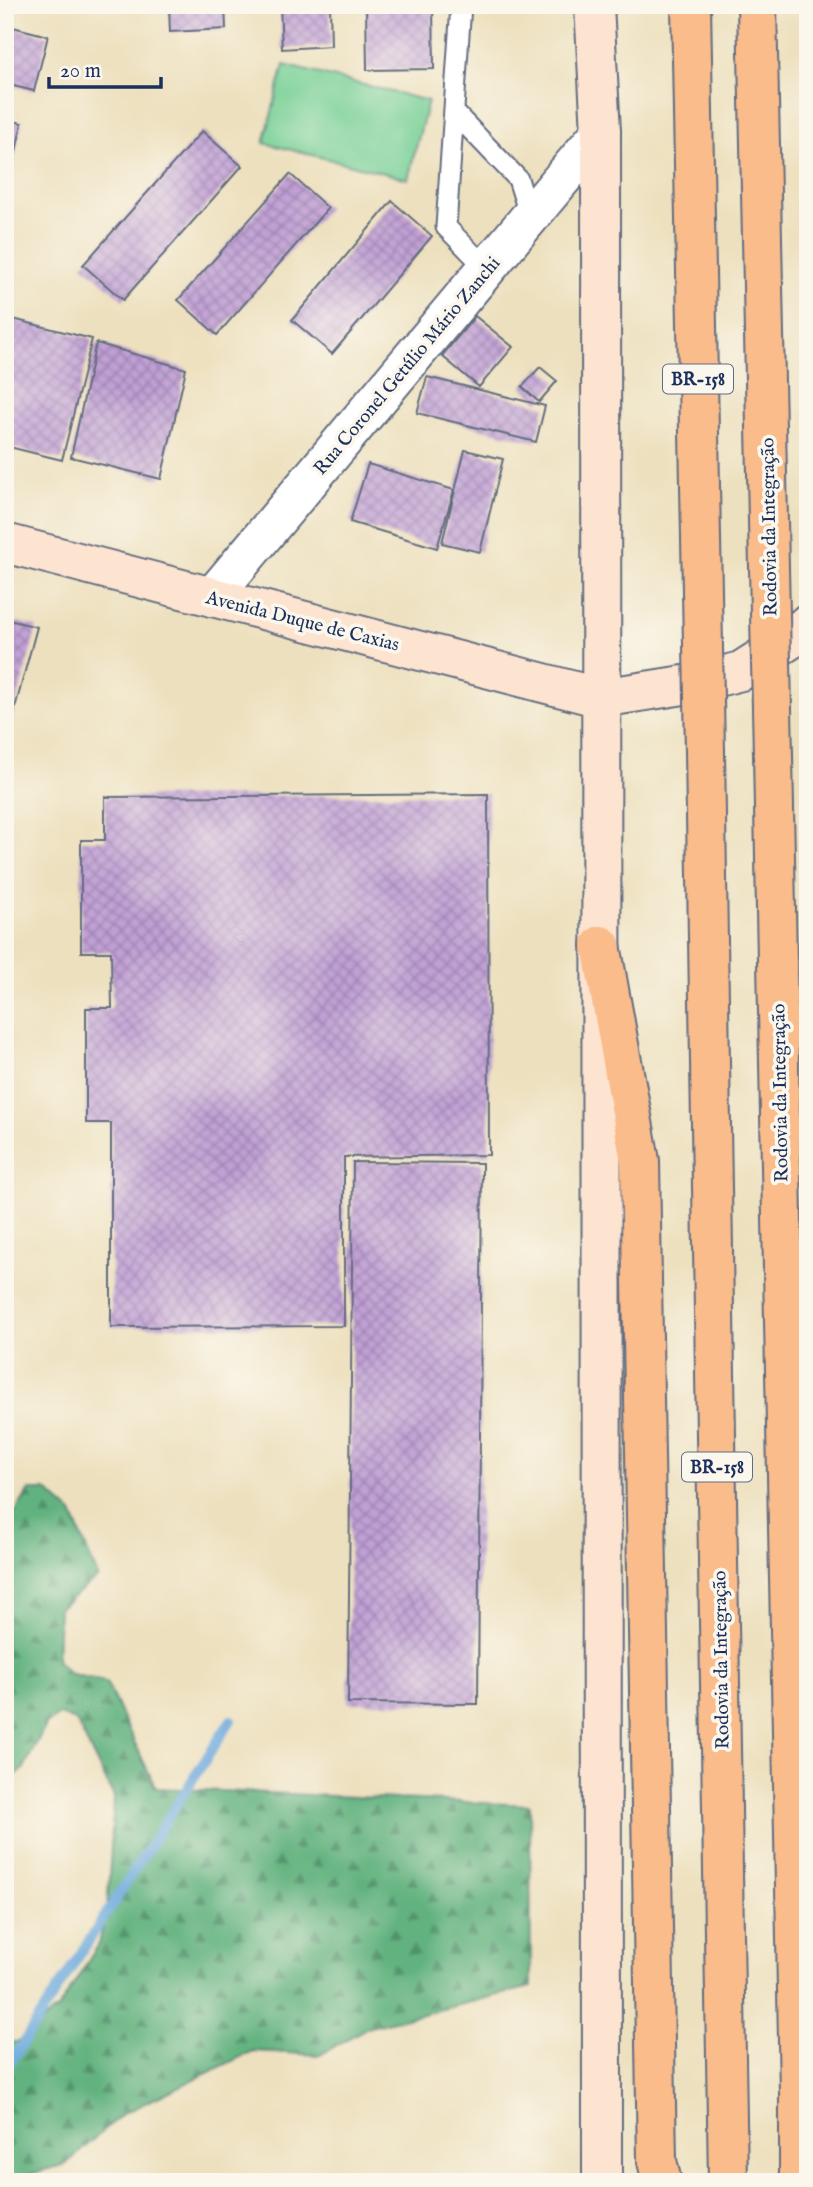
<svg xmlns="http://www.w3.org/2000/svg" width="813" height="2187" viewBox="0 0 813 2187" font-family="'IM FELL English',serif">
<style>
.forest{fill:url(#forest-firs);stroke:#3e706e;stroke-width:2}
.pitch{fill:#78d096;stroke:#4a807a;stroke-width:2}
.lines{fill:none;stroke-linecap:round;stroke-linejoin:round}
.stream{stroke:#6aa8dc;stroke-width:10}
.building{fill:url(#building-cross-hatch)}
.lane-casing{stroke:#646d80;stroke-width:23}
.street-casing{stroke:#646d80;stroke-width:42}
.secondary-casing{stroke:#646d80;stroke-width:42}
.highway-casing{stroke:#646d80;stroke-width:42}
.lane{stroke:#fff;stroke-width:19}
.street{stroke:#fff;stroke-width:38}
.secondary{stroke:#fde4d1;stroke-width:38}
.highway{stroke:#fabc8b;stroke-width:38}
.highway-bridge-casing{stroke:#646d80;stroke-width:42;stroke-linecap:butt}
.highway-bridge{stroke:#fabc8b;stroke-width:38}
.labels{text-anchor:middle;stroke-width:7;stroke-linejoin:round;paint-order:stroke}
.shield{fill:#fbf7ec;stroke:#5e6b89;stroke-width:2}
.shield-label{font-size:18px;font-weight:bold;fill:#1b2f5e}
.street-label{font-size:19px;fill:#1b2f5e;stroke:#fbf7ec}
</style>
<defs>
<pattern id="forest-firs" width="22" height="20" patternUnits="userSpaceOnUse" patternTransform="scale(1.75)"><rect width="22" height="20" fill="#62b27f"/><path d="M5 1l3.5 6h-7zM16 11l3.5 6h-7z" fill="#50916b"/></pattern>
<pattern id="building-cross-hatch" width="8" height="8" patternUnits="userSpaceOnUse" patternTransform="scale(1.75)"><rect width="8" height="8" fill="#c1a0d5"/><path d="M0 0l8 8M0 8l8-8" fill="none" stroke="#9c83b0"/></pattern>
</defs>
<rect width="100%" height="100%" fill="#fbf7ec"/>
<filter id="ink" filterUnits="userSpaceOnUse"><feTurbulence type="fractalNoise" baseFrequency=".0143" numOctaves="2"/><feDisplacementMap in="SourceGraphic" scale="14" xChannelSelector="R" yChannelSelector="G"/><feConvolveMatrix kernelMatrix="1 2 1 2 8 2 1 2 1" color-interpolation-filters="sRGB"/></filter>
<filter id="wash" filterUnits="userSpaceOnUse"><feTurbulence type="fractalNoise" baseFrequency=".00686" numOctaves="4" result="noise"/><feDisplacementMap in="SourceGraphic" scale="28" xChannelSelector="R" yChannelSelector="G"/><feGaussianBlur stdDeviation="1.57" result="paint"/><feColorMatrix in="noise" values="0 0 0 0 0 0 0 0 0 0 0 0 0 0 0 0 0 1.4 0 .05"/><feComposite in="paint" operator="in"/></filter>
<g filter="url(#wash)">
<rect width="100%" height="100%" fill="#ede0be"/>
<path class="forest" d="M29 1490H46L72 1513 98 1577 59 1608 57 1660 68 1673 106 1682 156 1788 530 1805 531 1987 366 2028 320 2055 253 2051 122 2114 66 2164 17 2178 5 2176V2042H17L58 2009 99 1944 107 1910 114 1797 76 1721 60 1715 46 1724 24 1768 5 1785V1523L10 1521Z"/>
<path class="pitch" d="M284 65 428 101 408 179 264 143Z"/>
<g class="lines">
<path class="stream" d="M5 2071 231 1720"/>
</g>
<g id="blocks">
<path class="building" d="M169 5H225L226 29 170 32Z
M280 5H330L331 46 282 49Z
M366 5H433L434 69 367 70Z
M5 25 48 36 34 91 5 84Z
M5 119 22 123 9 184 5 183Z
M202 131 242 166 123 300 83 265Z
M290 174 328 208 217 335 178 300Z
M392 201 432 236 332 354 292 320Z
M475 316 513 347 479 387 442 356Z
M5 317 92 339 62 460 5 446Z
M96 343 186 369 161 479 71 457Z
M540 367 557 381 539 402 522 387Z
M427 377 545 406 536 442 417 413Z
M465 450 503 459 480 552 442 543Z
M368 464 454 490 437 548 350 522Z
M5 619 37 627 6 741H5Z
M488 794 489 1155 344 1157V1326L111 1327V1123H86V1008H112L111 952H81V840H105V797Z
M353 1162 482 1163 478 1704 348 1703Z"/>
</g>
</g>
<g filter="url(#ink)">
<use href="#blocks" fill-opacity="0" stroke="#646d80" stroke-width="2"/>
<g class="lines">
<defs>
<path id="lane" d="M461 5 446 227 487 269
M454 112 518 179 530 217"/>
<path id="street" d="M212 597 601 132"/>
<path id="secondary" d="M594 5 601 132 602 2182
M5 543 601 698 690 684 741 671 791 639 808 623"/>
<path id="highway" d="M705 752 728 2182
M773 755 799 2093V2182
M601 945 640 1161 657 2161 662 2182"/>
</defs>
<use href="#lane" class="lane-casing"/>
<use href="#street" class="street-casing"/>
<use href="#secondary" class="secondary-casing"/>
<use href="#highway" class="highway-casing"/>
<use href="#lane" class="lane"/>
<use href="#street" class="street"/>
<use href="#secondary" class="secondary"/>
<use href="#highway" class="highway"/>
<defs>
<path id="highway-bridge" d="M691 5 705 752
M757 5 773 755"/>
</defs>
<use href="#highway-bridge" class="highway-bridge-casing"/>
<use href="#highway-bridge" class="highway-bridge"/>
</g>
</g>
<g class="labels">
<g class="shield">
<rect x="663" y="364.5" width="70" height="29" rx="5"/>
<rect x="682" y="1452.5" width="70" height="29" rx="5"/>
</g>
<g class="shield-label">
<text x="698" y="385">BR-158</text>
<text x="717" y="1473">BR-158</text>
</g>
<g class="street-label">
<text transform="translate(406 365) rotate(-50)" y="7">Rua Coronel Getúlio Mário Zanchi</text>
<text transform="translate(768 527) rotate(-91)" y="7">Rodovia da Integração</text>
<text transform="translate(303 620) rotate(14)" y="7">Avenida Duque de Caxias</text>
<text transform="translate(779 1093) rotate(-91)" y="7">Rodovia da Integração</text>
<text transform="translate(720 1660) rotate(-91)" y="7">Rodovia da Integração</text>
</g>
</g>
<rect width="813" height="2187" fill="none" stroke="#fbf7ec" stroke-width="28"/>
<path d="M49 77v10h112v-10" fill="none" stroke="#1b2f5e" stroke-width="3.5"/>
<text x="60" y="77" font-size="21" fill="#1b2f5e" stroke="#fbf7ec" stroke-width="5" paint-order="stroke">20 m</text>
</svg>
